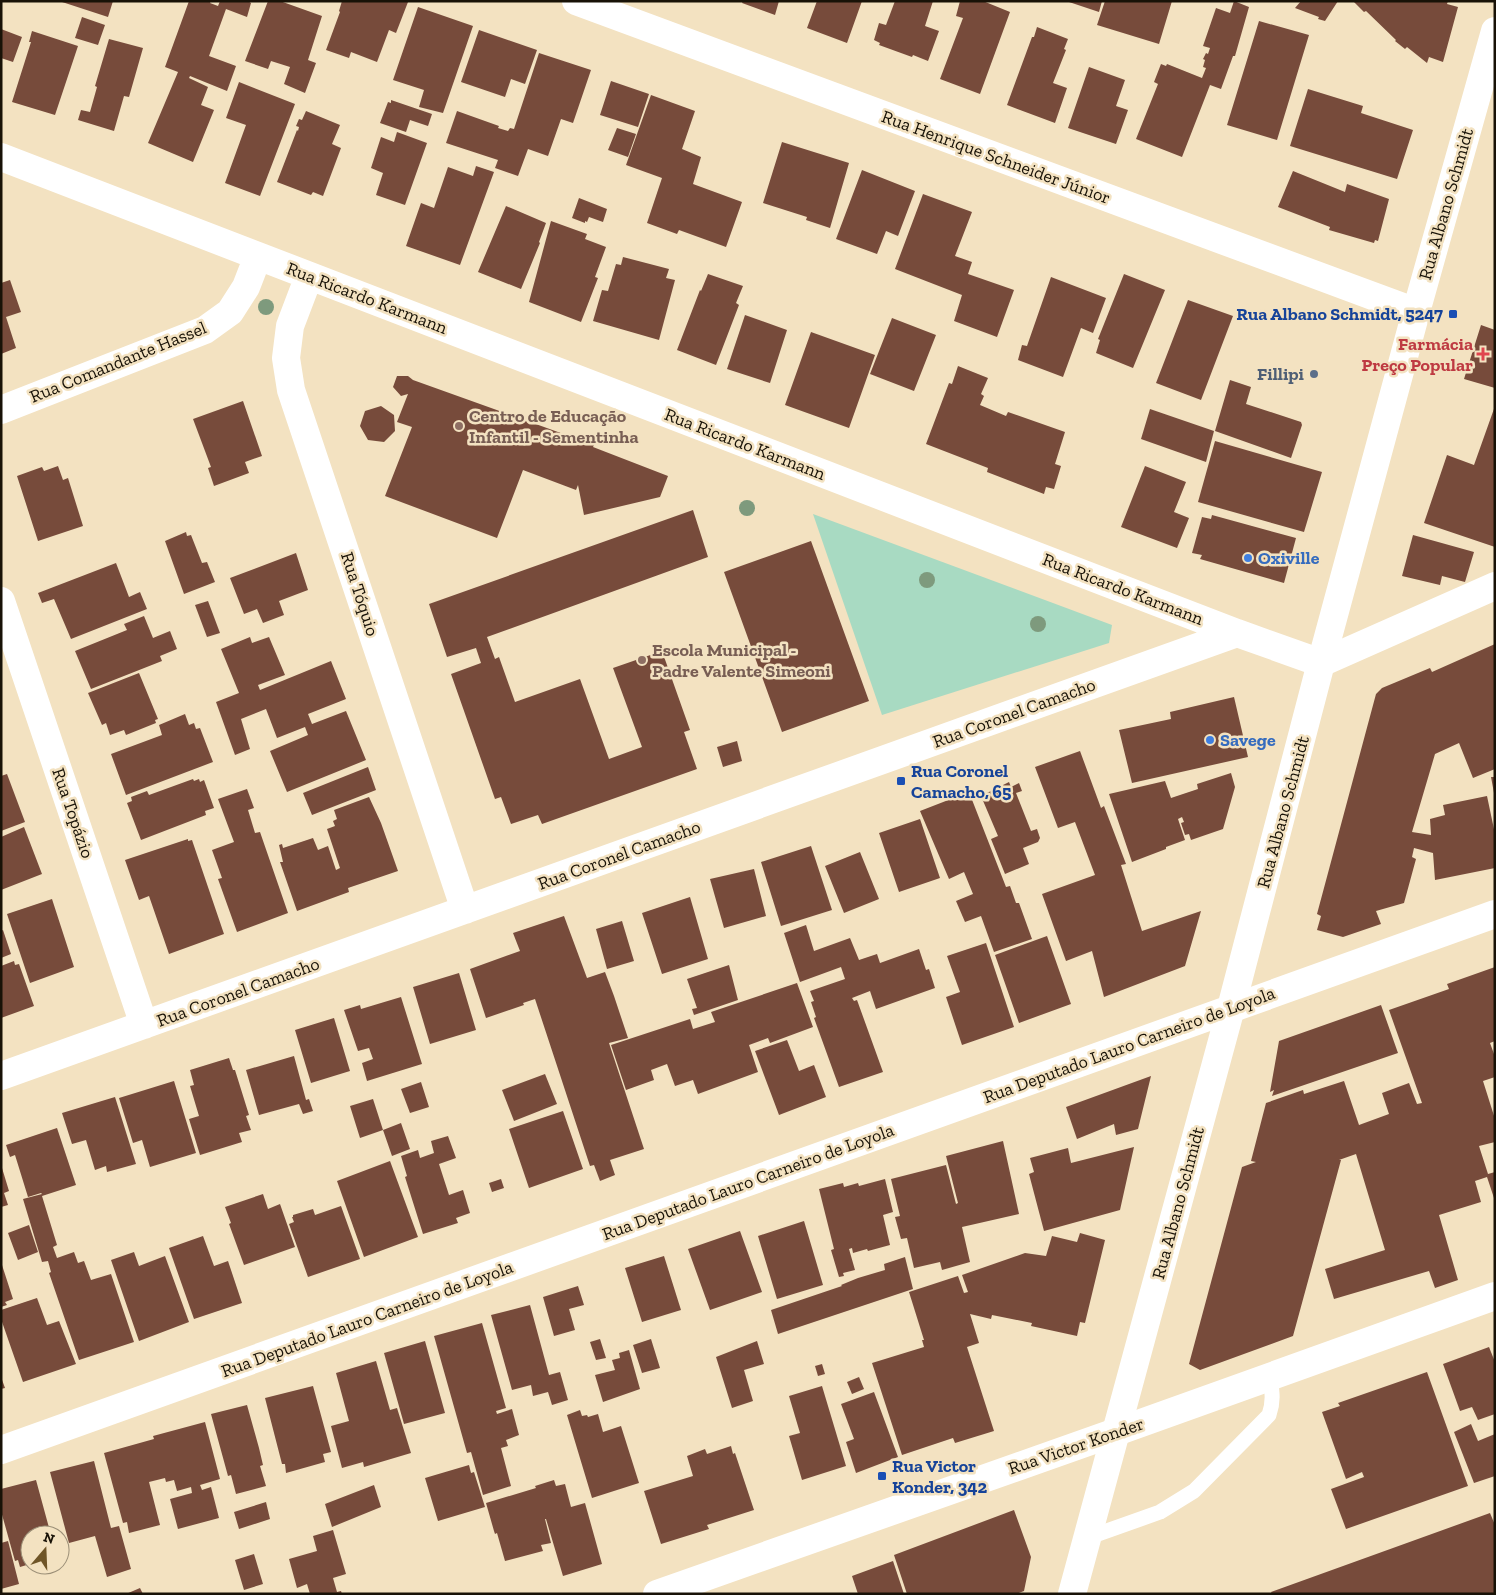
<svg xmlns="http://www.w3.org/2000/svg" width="1496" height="1595" viewBox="0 0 1496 1595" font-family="'Zilla Slab',serif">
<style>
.green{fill:#a8dac2}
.building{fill:#774b3b}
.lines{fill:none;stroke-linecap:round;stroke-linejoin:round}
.lane{stroke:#fff;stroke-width:15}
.street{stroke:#fff;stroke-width:28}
.primary{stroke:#fff;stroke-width:28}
.tree{fill:#7e9a7d}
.transit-dot{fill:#1a4fb4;stroke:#f3e2c1;stroke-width:2}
.health-dot{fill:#e0444e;stroke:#f3e2c1;stroke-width:2}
.service-dot{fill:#5c6f8a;stroke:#f3e2c1;stroke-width:2}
.education-dot{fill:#8d6e63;stroke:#f3e2c1;stroke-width:2}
.shop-dot{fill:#3f7fe0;stroke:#f3e2c1;stroke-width:2}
.labels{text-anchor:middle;stroke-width:5;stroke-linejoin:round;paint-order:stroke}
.street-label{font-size:18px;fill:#181207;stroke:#f3e2c1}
.transit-label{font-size:18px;font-weight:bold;fill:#164399;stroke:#f3e2c1;text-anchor:start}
.health-label{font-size:18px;font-weight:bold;fill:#be3a42;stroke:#f3e2c1;text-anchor:end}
.service-label{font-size:18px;font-weight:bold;fill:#4e5e75;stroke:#f3e2c1;text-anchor:end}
.education-label{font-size:18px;font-weight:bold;fill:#785e54;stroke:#f3e2c1;text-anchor:start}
.shop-label{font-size:18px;font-weight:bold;fill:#366cbe;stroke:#f3e2c1;text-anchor:start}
</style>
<rect width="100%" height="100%" fill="#f3e2c1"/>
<path class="green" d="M813 514 1112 625 1109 643 882 715Z"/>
<path class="building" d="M59 1H113L108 17Z
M189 1H211L210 3 218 6 220 1H248L251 3 247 17 226 9 209 56 236 66 227 91 190 76 189 78 208 87 201 105 214 110 193 162 148 143 178 72 165 67Z
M268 1H280L322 16 308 60 316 63 305 93 284 84 290 67 271 61 268 69 245 61Z
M342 1 408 2 396 33 389 30 377 62 351 52 349 58 326 50 340 12 339 11Z
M743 1H779L775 15 742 3Z
M817 1H862L847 43 807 28Z
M895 1H933L925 26 939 31 928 61 913 55 912 57 879 45 880 43 874 40 879 23 886 25Z
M960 1H983L1010 12 980 94 940 79 963 18 956 16Z
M1066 1H1102L1099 12Z
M1105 1H1172L1159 44 1097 25Z
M1234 1 1249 7 1235 56H1233L1221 89 1210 85 1182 157 1136 139 1158 84 1154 82 1161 64 1166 66 1167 64 1202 78 1206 68 1203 67 1205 60 1203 59 1206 53 1208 54 1210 48 1203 46 1216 8 1230 13Z
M1301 1H1338L1325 21 1318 19 1319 17 1295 8Z
M1353 1H1448L1447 4 1458 7 1443 62 1429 57 1427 63 1407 47 1405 49 1395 41 1396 40 1366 11 1364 12Z
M418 7 473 26 443 113 419 107 424 90 393 80Z
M82 17 105 25 98 45 75 38Z
M1259 21 1309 35 1277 140 1227 125Z
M1037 27 1068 39 1064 49 1066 50 1053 83 1067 88 1055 123 1007 105 1032 37H1034Z
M1 29 22 37 13 62 1 58Z
M479 30 537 50 525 84 511 79 505 97 461 82Z
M32 31 78 46 55 115 12 102 31 42H29Z
M109 39 143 48 129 97 124 96 114 131 78 120 81 110 90 112 97 87 95 86Z
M539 53 591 70 573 123 561 119 548 156 528 149 518 176 495 168 498 160 446 143 457 111 499 126 498 128 508 131 510 128 514 129Z
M1089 67 1125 80 1116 106 1128 110 1116 144 1068 128Z
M611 81 649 94 638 127 600 115Z
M239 82 295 104 260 196 225 183 246 125 226 118Z
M1308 89 1363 106 1361 113 1413 130 1397 179 1290 146Z
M651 95 695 111 682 149 701 157 693 184 742 202 726 247 679 230 677 234 647 223 662 178 626 165Z
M391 100 432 114 428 126 410 120 406 132 380 123 388 102 391 103Z
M306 111 340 125 332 144 341 148 323 196 313 192 311 195 277 182 297 130 298 131 299 127 296 126 299 119 302 120Z
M617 128 636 134 628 157 608 150Z
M397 132 427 143 405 205 376 195 383 173 371 168 381 137 394 142Z
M782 142 849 163 830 228 806 220 807 217 763 203Z
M476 166 494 172 460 265 406 246 421 203 434 208 448 167 473 176Z
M862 170 915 191 898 236 886 231 877 254 836 239Z
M1293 171 1345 192 1347 184 1389 199 1378 241 1375 240 1374 243 1329 230 1330 227 1278 207Z
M923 194 972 212 955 256 972 262 968 274 1014 290 997 337 954 321 962 295 895 269Z
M579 198 607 209 603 222 589 217 587 222 585 221V223L572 218Z
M506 206 546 223 539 242 540 243 521 289 478 272Z
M551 221 587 234 585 239 606 247 595 277 598 278 581 322 529 302Z
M623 257 669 269 666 278 675 280 659 340 593 321 602 290 608 291 616 264 621 265Z
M708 274 743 286 736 303 739 305 716 365 677 350 700 290 701 291Z
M1124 274 1165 290 1133 368 1096 353 1100 340 1098 339Z
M1051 277 1106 298 1093 333 1081 328 1063 377 1018 360 1022 345 1027 346Z
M10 280 21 312 6 317 16 348 1 354V283Z
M1188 300 1233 316 1201 400 1156 383Z
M745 315 787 330 770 383 727 369Z
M892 318 936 335 914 391 870 374Z
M1481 325 1495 330V388L1464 379Z
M811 332 875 355 849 428 785 405Z
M958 366 988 378 981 394 984 396 980 405 1006 416 1008 412 1065 432 1055 464 1061 466 1054 489 1046 487 1044 494 987 472 988 468 926 444 949 383 952 384Z
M397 376H408L413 380 594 445 593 447 668 476 660 497 584 515 578 485 576 490 523 470 497 538 385 496 412 427 397 422 408 394 401 396 393 387Z
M1230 380 1251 387 1246 404 1301 422 1302 425 1291 458 1215 431Z
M243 401 262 456 245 462 249 473 214 486 208 468 211 467 193 419Z
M381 406 394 415 395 431 384 442 368 440 360 426 365 411Z
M1495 406V547L1424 523 1447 455 1474 465Z
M1150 409 1214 431 1206 462 1141 439Z
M1215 441 1322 472 1304 532 1198 502Z
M58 466 63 480 68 478 83 526 38 541 17 476 42 467 44 471Z
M1145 466 1186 482 1174 512 1189 518 1177 548 1121 527Z
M693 510 708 557 487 637 495 659 499 657 515 702 580 679 609 759 642 747 613 668 662 651 690 730 684 732 697 769 542 824 538 815 511 824 501 797 495 799 451 674 481 663 476 648 447 657 429 604Z
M1212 515 1296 538 1284 583 1200 559 1202 555 1192 553 1202 517 1211 519Z
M186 532 187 536 191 535 202 563 207 562 215 582 184 594 165 541Z
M1413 535 1474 552 1465 582 1442 576 1440 585 1402 576Z
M811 541 869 701 782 732 724 572Z
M296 553 308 590 279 601 284 615 263 623 257 609 244 614 230 578Z
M116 563 129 597 140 592 147 609 71 639 54 599 42 603 38 593Z
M208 601 220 633 207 637 195 605Z
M144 616 153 638 170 631 177 649 160 656 162 661 91 689 75 651 127 630 124 624Z
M250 637 252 643 269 637 285 675 258 685 260 690 331 661 346 699 308 714 312 724 346 711 366 760 287 792 270 751 308 735 305 727 277 738 266 709 241 719 250 749 235 755 216 702 239 693 221 649Z
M1495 644V769L1473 778 1459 743 1435 754 1412 832 1431 835 1430 819 1445 815 1443 805 1487 796 1495 834V868L1435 880 1433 853 1414 848 1412 857 1416 859 1404 903 1376 911 1381 924 1343 937 1317 930 1321 916 1317 914 1376 694 1382 688 1430 668 1432 672Z
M139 673 158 719 155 720 156 723 126 735 124 730 110 735 106 723 102 725 88 693Z
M1234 697 1248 757 1132 783 1119 730 1171 719 1170 712Z
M185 714 189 725 194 723 196 729 200 728 213 762 126 795 111 754 162 735 159 725Z
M737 741 742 761 723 767 717 747Z
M1080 751 1101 808 1104 806 1126 864 1121 865 1142 931 1201 911 1185 966 1104 997 1092 951 1066 961 1042 894 1095 875 1075 822 1058 828 1035 767Z
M368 767 376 790 312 815 303 793Z
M1231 773 1235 787 1223 829 1191 840 1189 834 1185 835 1181 823 1184 822 1182 817 1178 819 1185 840 1166 847V849L1132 862 1109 794 1165 781 1171 798 1198 789 1197 784Z
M7 774 25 822 1 831V776Z
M1491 777H1495V793H1494Z
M193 779 194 781 199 779 200 782 204 780 214 808 205 811 206 815 141 840 127 803 132 801 131 797 147 791 149 795Z
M1009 782 1011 787 1019 783 1022 791 1016 793 1031 831 1037 829 1040 838 1038 842 1023 848 1029 864 1005 874 991 839 998 836 981 796Z
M247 789 254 808 248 810 255 833 260 832 288 913 237 932 218 879 222 878 212 850 234 842 218 799Z
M969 792 1006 887 1010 886 1016 903H1019L1032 939 994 952 981 916 965 922 956 901 973 894 964 872 949 879 920 811Z
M369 797 381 823 398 871 348 888 349 892 297 911 280 862H283L279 845 282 844 283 848 313 838 318 850 328 846 336 870 340 868 327 829 335 826 333 821 337 819 334 810Z
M920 819 940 878 899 892 879 833Z
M24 827 42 874 1 890V837Z
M188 839V841L192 840 193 843 224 934 169 954 149 896 139 900 125 860Z
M811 846 832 910 781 926 761 862Z
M860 852 879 899 844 913 825 866Z
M754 869 766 916 724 928 710 879Z
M690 897 708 959 662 974 642 913Z
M52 899 74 967 30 983 7 914Z
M564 916 587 978 605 972 614 996 628 1038 609 1043 644 1149 610 1160 615 1175 600 1181 594 1165 590 1166 535 999 523 1003 524 1005 486 1018 470 969 520 951 513 933Z
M622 921 634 961 607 969 596 929Z
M806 925 814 951 850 938 859 960 877 954 880 963 919 949 926 970 929 969 935 988 876 1009 870 991 852 998 854 1001 857 1000 883 1072 839 1087 814 1018 816 1017 811 1002 814 1001 810 991 845 979 841 967 800 982 784 933Z
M3 930 11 954 1 958V931Z
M1047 936 1071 1004 1019 1023 995 955Z
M986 943 1014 1027 962 1045 946 997 960 992 947 956Z
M14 961 15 965 19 964 34 1006 1 1018V966Z
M729 965 738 1000 694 1015 692 1009 697 1008 687 979Z
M1495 967V1041L1490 1043 1494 1054H1495V1077L1483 1081 1495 1119V1142L1479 1146 1488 1174 1495 1172V1201L1487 1177 1475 1181 1481 1202 1439 1215 1458 1280 1435 1288 1429 1271 1334 1299 1325 1269 1385 1250 1356 1154 1339 1160H1341L1293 1336 1200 1370 1189 1364 1242 1167 1256 1162 1251 1161 1266 1103 1303 1090 1304 1094 1344 1081 1359 1125 1389 1114 1382 1093 1409 1083 1417 1104 1422 1103 1389 1010 1449 989 1447 984Z
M459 973 476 1030 430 1044 413 987Z
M797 983 813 1027 770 1043 768 1038 749 1045 758 1072 698 1094 693 1080 675 1086 667 1064 651 1070 654 1080 626 1090 611 1045 690 1019 693 1029 715 1022 711 1012Z
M401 997 422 1064 367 1081 362 1063 373 1059 369 1048 358 1051 344 1010 360 1005 361 1009Z
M1381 1005 1398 1053 1272 1096 1274 1090 1270 1092 1279 1041Z
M334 1018 350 1071 311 1083 295 1030Z
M787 1040 799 1071 814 1065 826 1097 779 1115 755 1051Z
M294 1056 306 1100 309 1099 313 1111 303 1114 299 1104 259 1115 246 1070Z
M229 1058 233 1070H235L249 1115 246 1116 251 1130 239 1133 242 1142 200 1155 189 1119 199 1116 190 1086 194 1085 190 1070Z
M545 1074 557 1104 514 1121 502 1090Z
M1151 1076 1138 1129 1116 1135 1114 1124 1077 1139 1066 1107Z
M174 1081 196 1153 150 1167 142 1140 133 1143 119 1098Z
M421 1082 429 1107 410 1113 401 1089Z
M115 1097 136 1164 107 1172 106 1166 95 1170 86 1140 72 1144 62 1113Z
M373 1099 383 1130 360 1138 350 1106Z
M563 1111 583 1169 529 1188 509 1129Z
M401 1123 410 1149 392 1156 383 1130Z
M57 1128 76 1185 42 1196 57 1245 53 1247 57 1258 74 1252 78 1263 84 1261 91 1280 111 1274 134 1342 79 1360 49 1273 51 1272 48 1261 42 1262 23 1199 42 1194 41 1193 28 1197 15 1155 10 1157 6 1145Z
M448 1136 456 1158 439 1164 449 1195 463 1190 470 1213 456 1218 458 1223 423 1234 405 1177 407 1176 401 1156 418 1150 420 1158 434 1153 431 1141Z
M1003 1141 1019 1214 962 1227 970 1262 942 1270 940 1262 914 1268 907 1238 901 1239 895 1217 900 1216 891 1179 946 1165 956 1204 958 1203 946 1156Z
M1134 1147 1120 1210 1044 1231 1029 1174 1034 1172 1030 1158 1068 1148 1071 1163Z
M390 1161 418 1237 364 1257 337 1181Z
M2 1168 9 1191 4 1193 8 1205 1 1207Z
M501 1179 504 1188 492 1192 489 1183Z
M885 1179 893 1212 883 1215 890 1245 868 1251 867 1249 853 1253 852 1248 849 1249 855 1270 843 1273 844 1276 839 1277 831 1250 834 1249 819 1189 843 1183 844 1187 858 1183 859 1186Z
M263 1194 268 1209 280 1204 295 1247 244 1265 229 1224 231 1223 225 1207Z
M341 1206 360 1259 308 1277 289 1224 294 1222 292 1217H293V1215L313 1209 315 1215Z
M804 1221 823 1285 777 1299 758 1236Z
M29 1225 38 1252 18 1260 8 1233Z
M740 1231 762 1292 710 1310 688 1249Z
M1080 1233 1105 1240 1085 1323 1080 1322 1077 1336 1031 1326 1032 1323 992 1315 991 1319 970 1314 979 1343 967 1347 994 1431 955 1443 953 1438 902 1455 872 1363 924 1347 922 1340H924L909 1292 958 1276 964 1293 968 1292 962 1275 1025 1253 1046 1256 1052 1236 1077 1242Z
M203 1236 214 1266 228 1261 242 1303 194 1319 169 1248Z
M134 1252 139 1266 165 1256 189 1322 139 1341 111 1260Z
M664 1256 681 1310 642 1322 625 1268Z
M905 1257 913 1289 778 1334 771 1310 842 1286 841 1285 858 1278 885 1270 884 1264Z
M2 1265 13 1299 5 1302 7 1305 1 1307Z
M578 1286 584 1305 569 1309 575 1330 554 1336 543 1297Z
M37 1298 47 1325 59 1321 76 1364 23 1382 1 1319V1310Z
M530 1305 549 1375 560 1372 568 1400 552 1405 548 1392 533 1396 531 1385 512 1390 491 1315Z
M482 1323 506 1408 496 1411 497 1414 512 1409 519 1435 506 1440 508 1446 501 1448 511 1486 483 1495 471 1452 467 1453 434 1336Z
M600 1339 606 1358 596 1360 590 1342Z
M651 1339 660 1368 642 1373 633 1345Z
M425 1341 445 1413 404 1424 384 1353Z
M757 1341 764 1364 744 1370 753 1401 732 1408 716 1357Z
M1489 1347 1495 1362V1414L1478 1420 1472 1407 1460 1411 1443 1364Z
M629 1350 640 1389 603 1402 595 1375 615 1370 612 1360 620 1358 619 1353Z
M376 1361 390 1410 397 1408 411 1453 364 1467 363 1462 342 1468 331 1426 349 1421 336 1373Z
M822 1364 825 1374 818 1376 815 1366Z
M1427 1372 1468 1486 1346 1529 1331 1489 1364 1477 1362 1472 1346 1479 1322 1412 1340 1406 1338 1403Z
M1 1377 5 1388 1 1389Z
M859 1377 864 1389 852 1394 847 1382Z
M313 1386 331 1452 323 1454 325 1462 286 1473 285 1464H282L265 1398Z
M822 1386 846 1466 802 1480 789 1436 800 1433 789 1396Z
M874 1392 898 1457 856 1473 846 1442 854 1439 841 1404Z
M247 1405 259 1448 263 1465 260 1466 266 1486 236 1494 231 1475 228 1476 211 1414Z
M580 1410 582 1416 587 1415 588 1417 598 1414 603 1432 621 1426 639 1483 592 1498 567 1415Z
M205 1422 220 1479 200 1485 202 1490 211 1487 219 1518 178 1529 170 1499 192 1493 191 1487 177 1491 174 1480 166 1482 165 1478 149 1482 160 1525 129 1533 127 1522 123 1523 104 1453 154 1439 153 1436Z
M1471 1424 1478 1441 1495 1434V1476L1474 1483 1454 1432Z
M731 1446 733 1454 735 1453 754 1510 707 1525 709 1529 661 1544 644 1491 693 1476 687 1456 705 1449 707 1454Z
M94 1461 111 1528 119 1526 131 1569 107 1577 95 1536 69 1543 50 1472Z
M469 1465 471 1473 474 1472 485 1507 438 1521 425 1478Z
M36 1480 51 1535H30V1564L20 1567 18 1560 15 1561 1 1511V1489Z
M554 1480 556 1486 565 1484 571 1507 585 1503 602 1564 563 1576 546 1519H545L551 1543 541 1545 543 1551 505 1561 497 1533 495 1534 494 1531 486 1503 536 1488 535 1486Z
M374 1485 381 1507 332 1527 325 1504Z
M266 1502 270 1519 239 1529 234 1512Z
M1014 1510 1031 1557 1024 1591 1016 1594H907L894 1555Z
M1490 1513 1495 1525V1593L1272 1594 1271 1592Z
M333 1530 346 1574 333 1578 337 1592 341 1591 342 1594H310L307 1584 297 1588 289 1559 317 1551 313 1536Z
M8 1541 19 1584 1 1589V1543Z
M254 1554 263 1584 244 1590 235 1560Z
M893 1561 904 1594H858L852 1576Z
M140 1588 143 1594H126Z"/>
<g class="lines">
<path class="lane" d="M1087 1538 1160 1512 1194 1491 1269 1415C1274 1401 1272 1391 1270 1377"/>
<path class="street" d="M576 1 1416 312
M1 157 1237 633 1321 663 1495 586
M309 276 290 326 286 358 291 390 465 910
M1 410 205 330 230 312 246 287 258 256
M1 601 144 1025
M1 1076 1237 633
M1 1450 1495 914
M657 1594 1116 1432 1495 1296"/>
<path class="primary" d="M1072 1594 1231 1008 1321 663 1416 312 1495 31"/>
</g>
<g class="tree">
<circle cx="266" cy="307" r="8"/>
<circle cx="747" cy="508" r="8"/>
<circle cx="927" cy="580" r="8"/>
<circle cx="1038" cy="624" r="8"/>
</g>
<g class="transit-dot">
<rect x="1448" y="309" width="10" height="10" rx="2.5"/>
<rect x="896" y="776" width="10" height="10" rx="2.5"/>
<rect x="877" y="1471" width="10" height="10" rx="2.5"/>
</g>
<path class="health-dot" d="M1480.5 346.5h5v5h5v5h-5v5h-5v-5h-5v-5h5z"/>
<circle class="service-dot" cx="1314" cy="374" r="5"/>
<g class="education-dot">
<circle cx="459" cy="426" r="5"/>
<circle cx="642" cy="660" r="5"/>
</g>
<g class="shop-dot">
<circle cx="1248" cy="558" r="5"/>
<circle cx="1210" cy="740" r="5"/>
</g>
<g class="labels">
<g class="street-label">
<text transform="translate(996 157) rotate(20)" y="6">Rua Henrique Schneider Júnior</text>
<text transform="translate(1446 204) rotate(-74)" y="6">Rua Albano Schmidt</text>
<text transform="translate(367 298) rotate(21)" y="6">Rua Ricardo Karmann</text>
<text transform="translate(118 362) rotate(-22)" y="6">Rua Comandante Hassel</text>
<text transform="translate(745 444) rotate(21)" y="6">Rua Ricardo Karmann</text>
<text transform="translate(1123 589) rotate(21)" y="6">Rua Ricardo Karmann</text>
<text transform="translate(360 594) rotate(72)" y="6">Rua Tóquio</text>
<text transform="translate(1014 713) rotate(-20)" y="6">Rua Coronel Camacho</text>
<text transform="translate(1283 812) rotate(-75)" y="6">Rua Albano Schmidt</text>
<text transform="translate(73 813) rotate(71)" y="6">Rua Topázio</text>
<text transform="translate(619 855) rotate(-20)" y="6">Rua Coronel Camacho</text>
<text transform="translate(238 992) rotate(-20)" y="6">Rua Coronel Camacho</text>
<text transform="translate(1129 1045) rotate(-20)" y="6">Rua Deputado Lauro Carneiro de Loyola</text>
<text transform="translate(748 1182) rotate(-20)" y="6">Rua Deputado Lauro Carneiro de Loyola</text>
<text transform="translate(1178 1203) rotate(-75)" y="6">Rua Albano Schmidt</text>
<text transform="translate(367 1319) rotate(-20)" y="6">Rua Deputado Lauro Carneiro de Loyola</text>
<text transform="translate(1076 1446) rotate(-19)" y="6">Rua Victor Konder</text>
</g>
<g class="transit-label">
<text x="1443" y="320" text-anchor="end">Rua Albano Schmidt, 5247</text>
<text x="911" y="777">Rua Coronel<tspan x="911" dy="21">Camacho, 65</tspan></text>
<text x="892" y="1472">Rua Victor<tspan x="892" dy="21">Konder, 342</tspan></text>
</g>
<g class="health-label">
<text x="1473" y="350">Farmácia<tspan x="1473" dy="21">Preço Popular</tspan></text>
</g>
<g class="service-label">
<text x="1304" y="380">Fillipi</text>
</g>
<g class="education-label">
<text x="469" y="422">Centro de Educação<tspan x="469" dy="21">Infantil - Sementinha</tspan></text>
<text x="652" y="656">Escola Municipal -<tspan x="652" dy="21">Padre Valente Simeoni</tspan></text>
</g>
<g class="shop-label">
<text x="1258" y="564">Oxiville</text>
<text x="1220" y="746">Savege</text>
</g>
</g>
<rect width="1496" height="1595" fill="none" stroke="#181207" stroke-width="5"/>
<g transform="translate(45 1550) rotate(19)"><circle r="24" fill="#f3e2c1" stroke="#9b8f77"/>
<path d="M0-4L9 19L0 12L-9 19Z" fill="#6f5527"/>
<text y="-8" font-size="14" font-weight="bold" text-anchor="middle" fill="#181207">N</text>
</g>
</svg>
